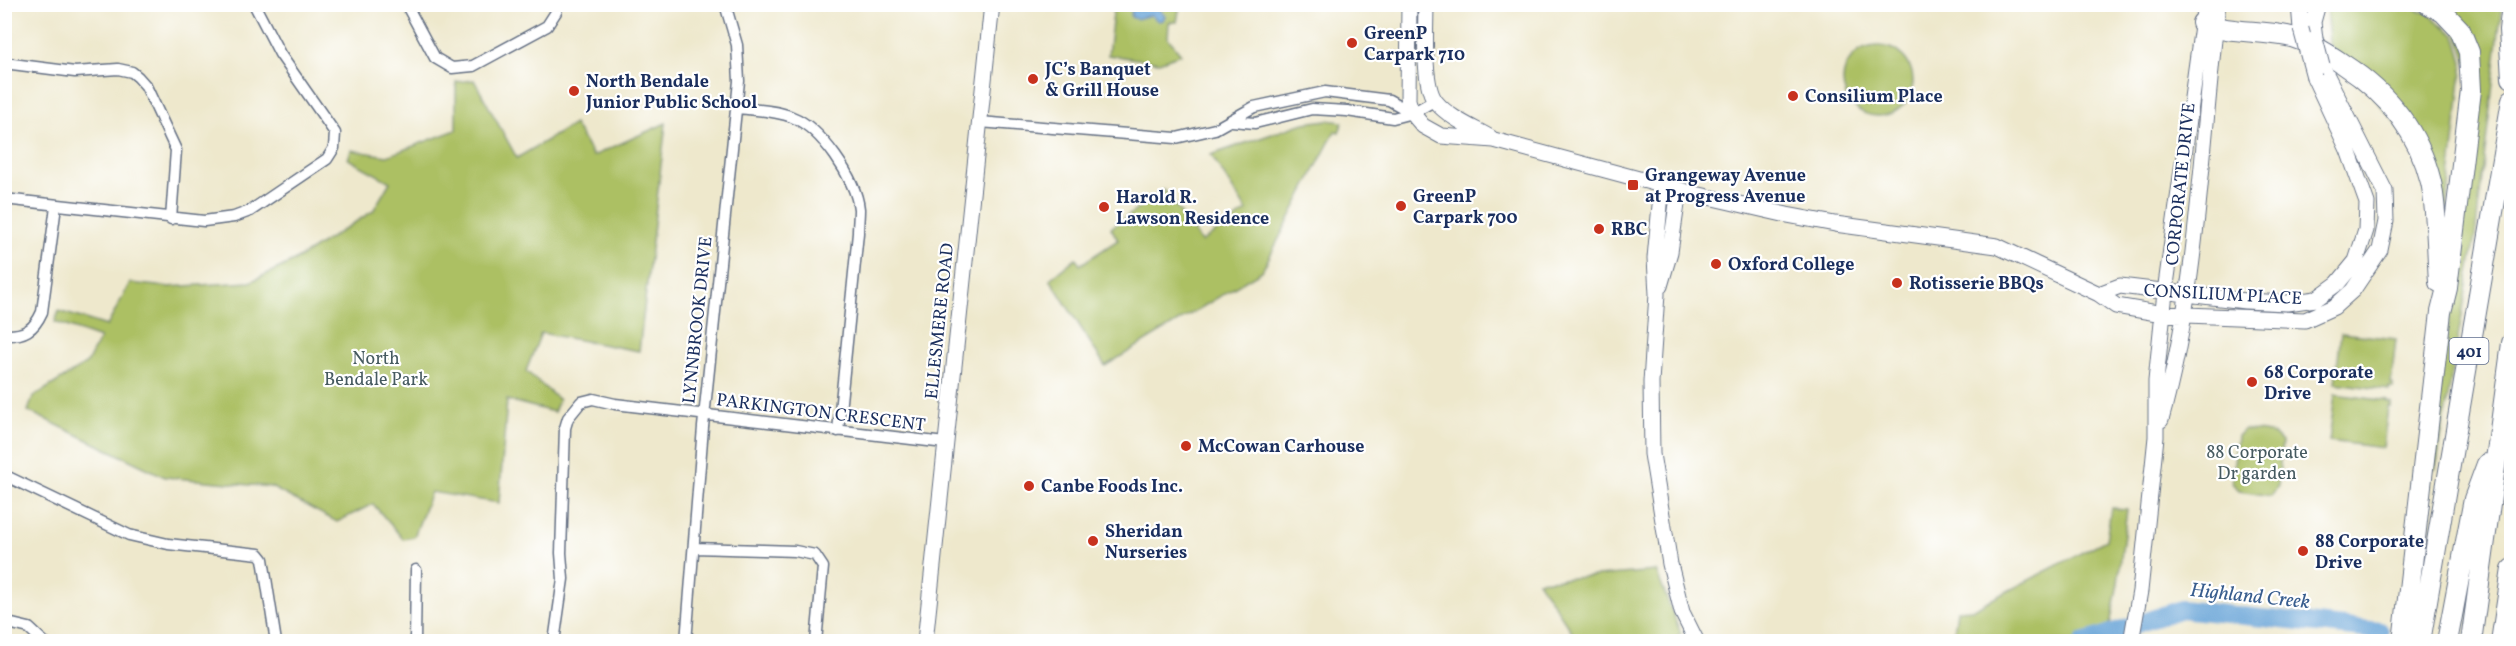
<svg xmlns="http://www.w3.org/2000/svg" width="2516" height="646" viewBox="0 0 2516 646" font-family="Vollkorn,serif">
<style>
.green{fill:#acc064;stroke:#647861;stroke-width:1.5}
.water{fill:#64a1d5;stroke:#40689a;stroke-width:1.5}
.lines{fill:none;stroke-linecap:round;stroke-linejoin:round}
.river{stroke:#64a1d5;stroke-width:18}
.street-casing{stroke:#657084;stroke-width:13}
.secondary-casing{stroke:#657084;stroke-width:17}
.highway-casing{stroke:#657084;stroke-width:22}
.street{stroke:#fff;stroke-width:10}
.secondary{stroke:#fff;stroke-width:15}
.highway{stroke:#fff;stroke-width:20}
.secondary-bridge-casing{stroke:#657084;stroke-width:17;stroke-linecap:butt}
.secondary-bridge{stroke:#fff;stroke-width:15}
.poi-dot{fill:#c8321e;stroke:#fff;stroke-width:2}
.labels{text-anchor:middle;stroke-width:4.5;stroke-linejoin:round;paint-order:stroke}
.shield{fill:#fff;stroke:#5f6d8e;stroke-width:1.5}
.shield-label{font-size:16px;font-weight:bold;fill:#1b2f5e}
.poi-label{font-size:18px;font-weight:bold;fill:#1b2f5e;stroke:#fff;text-anchor:start}
.street-label{font-size:18px;fill:#1b2f5e;stroke:#fff}
.park-label{font-size:18px;fill:#465a60;stroke:#fff}
.water-label{font-size:20px;font-style:italic;fill:#385d8e;stroke:#fff}
</style>
<rect width="100%" height="100%" fill="#fff"/>
<filter id="ink" filterUnits="userSpaceOnUse"><feTurbulence type="fractalNoise" baseFrequency=".0167" numOctaves="2"/><feDisplacementMap in="SourceGraphic" scale="12" xChannelSelector="R" yChannelSelector="G"/><feConvolveMatrix kernelMatrix="1 2 1 2 8 2 1 2 1" color-interpolation-filters="sRGB"/></filter>
<filter id="wash" filterUnits="userSpaceOnUse"><feTurbulence type="fractalNoise" baseFrequency=".008" numOctaves="4" result="noise"/><feDisplacementMap in="SourceGraphic" scale="24" xChannelSelector="R" yChannelSelector="G"/><feGaussianBlur stdDeviation="1.35" result="paint"/><feColorMatrix in="noise" values="0 0 0 0 0 0 0 0 0 0 0 0 0 0 0 0 0 1.4 0 .05"/><feComposite in="paint" operator="in"/></filter>
<g filter="url(#wash)">
<rect width="100%" height="100%" fill="#eee8cc"/>
<path class="green" d="M1114 5H1180L1177 22H1169L1168 38 1181 54 1159 62 1108 55Z
M2326 5H2407L2427 13 2455 35 2463 62 2446 214 2441 212 2433 167 2329 44Z
M2448 5H2502L2475 237 2436 469 2430 468 2477 91Z
M1843 81a35 35 0 1 1 70 0a35 35 0 1 1-70 0Z
M474 80 517 158 574 124 593 156 666 123 639 351 541 333 526 371 559 400 554 412 507 400 499 503 431 492 414 537 403 539 373 504 337 522 271 487 165 477 28 411 33 397 87 363 100 338 55 322 59 311 107 326 130 283 167 287 250 282 294 261 373 211 390 182 348 159 351 150 387 156 456 130V82Z
M1327 120 1343 122 1339 132 1335 131 1262 271 1105 366 1050 279 1076 258 1080 265 1118 240 1111 228 1164 190 1201 242 1247 211 1211 155 1304 123Z
M2341 333 2396 339 2391 383 2393 384V388L2389 387V390L2335 383Z
M2335 394 2387 401V403H2391V407H2388L2383 448 2329 441Z
M2244 429 2274 434 2282 442 2278 486 2271 496 2239 491 2232 483 2237 436Z
M2111 508 2127 509 2118 583 2107 641H1953L1957 610 1973 609 2106 540Z
M1656 571 1681 634 1669 641H1578L1538 581Z"/>
<path class="water" d="M1132 5H1155L1165 16 1163 20 1158 21 1151 15 1136 19 1131 17Z"/>
<g class="lines">
<path class="river" d="M2084 642 2181 609 2380 631"/>
</g>
</g>
<g filter="url(#ink)">
<g class="lines">
<defs>
<path id="street" d="M406 4 435 58 452 68 473 66 547 26 556 12 558 4
M4 63 75 72 118 69 132 72 138 77 146 86 176 150 171 219
M737 108C755 110 775 110 792 117 821 128 856 179 859 209 859 217 858 225 858 233L838 431
M1232 121 1255 123 1312 109 1347 111 1393 118 1412 113 1434 101
M980 122 1176 138 1215 129 1254 107 1325 92 1389 100 1412 113
M4 199 204 221 234 217 250 211 327 159 334 148 335 133 280 54 254 4
M4 335C24 336 34 330 42 312L56 206
M4 475 129 535 168 544 259 554 263 559 276 642
M694 548 795 551 815 555 823 567 816 642
M4 622 29 628 44 642
M415 642 416 570
M554 642 563 579 561 553 565 428 568 418 581 402 593 399 615 404 945 443
M686 642 703 427 739 81 737 45 725 4"/>
<path id="secondary" d="M1409 4 1408 100 1412 113 1423 126 1441 136 1494 140 1691 193 1787 215 1835 224 1997 246 2099 294 2116 306 2163 314 2305 320 2334 307 2353 290 2380 250 2386 221 2385 191 2322 66
M1426 4C1426 27 1422 86 1436 102 1449 118 1474 128 1491 138
M2299 4 2301 29
M2315 39 2313 22 2318 4
M1662 184 1655 258 1657 294 1651 382 1652 454 1670 564 1682 612 1697 642
M1660 286 1670 252 1679 190
M2099 294 2120 286 2245 301 2287 303 2316 299 2338 283 2356 261 2366 230 2367 203 2348 150 2314 77
M2161 420C2199 285 2201 143 2218 4
M925 642 992 4
M2131 642 2140 591 2156 437V381L2165 292 2205 4"/>
<path id="highway" d="M2512 5 2509 30 2512 78
M2202 23C2230 33 2258 30 2287 36 2307 40 2327 53 2344 65 2387 93 2418 130 2431 182 2437 210 2437 253 2439 282
M2403 642 2441 312 2447 288 2471 90 2469 52 2460 30 2443 12 2428 4
M2420 642 2512 100
M2447 642 2474 499 2487 464
M2471 642 2512 343
M2501 642 2512 569"/>
</defs>
<use href="#street" class="street-casing"/>
<use href="#secondary" class="secondary-casing"/>
<use href="#highway" class="highway-casing"/>
<use href="#street" class="street"/>
<use href="#secondary" class="secondary"/>
<use href="#highway" class="highway"/>
<defs>
<path id="secondary-bridge" d="M2301 29 2314 77
M2315 39 2322 66"/>
</defs>
<use href="#secondary-bridge" class="secondary-bridge-casing"/>
<use href="#secondary-bridge" class="secondary-bridge"/>
</g>
</g>
<g class="poi-dot">
<circle cx="1352" cy="43" r="6"/>
<circle cx="1033" cy="79" r="6"/>
<circle cx="574" cy="91" r="6"/>
<circle cx="1793" cy="96" r="6"/>
<rect x="1627" y="179" width="12" height="12" rx="3"/>
<circle cx="1401" cy="206" r="6"/>
<circle cx="1104" cy="207" r="6"/>
<circle cx="1599" cy="229" r="6"/>
<circle cx="1716" cy="264" r="6"/>
<circle cx="1897" cy="283" r="6"/>
<circle cx="2252" cy="382" r="6"/>
<circle cx="1186" cy="446" r="6"/>
<circle cx="1029" cy="486" r="6"/>
<circle cx="1093" cy="541" r="6"/>
<circle cx="2303" cy="551" r="6"/>
</g>
<g class="labels">
<rect class="shield" x="2449.5" y="338" width="39" height="26" rx="4.5"/>
<g class="shield-label">
<text x="2469" y="357">401</text>
</g>
<g class="poi-label">
<text x="1364" y="39">GreenP<tspan x="1364" dy="21">Carpark 710</tspan></text>
<text x="1045" y="75">JC’s Banquet<tspan x="1045" dy="21">&amp; Grill House</tspan></text>
<text x="586" y="87">North Bendale<tspan x="586" dy="21">Junior Public School</tspan></text>
<text x="1805" y="102">Consilium Place</text>
<text x="1645" y="181">Grangeway Avenue<tspan x="1645" dy="21">at Progress Avenue</tspan></text>
<text x="1413" y="202">GreenP<tspan x="1413" dy="21">Carpark 700</tspan></text>
<text x="1116" y="203">Harold R.<tspan x="1116" dy="21">Lawson Residence</tspan></text>
<text x="1611" y="235">RBC</text>
<text x="1728" y="270">Oxford College</text>
<text x="1909" y="289">Rotisserie BBQs</text>
<text x="2264" y="378">68 Corporate<tspan x="2264" dy="21">Drive</tspan></text>
<text x="1198" y="452">McCowan Carhouse</text>
<text x="1041" y="492">Canbe Foods Inc.</text>
<text x="1105" y="537">Sheridan<tspan x="1105" dy="21">Nurseries</tspan></text>
<text x="2315" y="547">88 Corporate<tspan x="2315" dy="21">Drive</tspan></text>
</g>
<g class="street-label">
<text transform="translate(2180 184) rotate(-84)" y="6">CORPORATE DRIVE</text>
<text transform="translate(2223 294) rotate(3)" y="6">CONSILIUM PLACE</text>
<text transform="translate(697 320) rotate(-84)" y="6">LYNNBROOK DRIVE</text>
<text transform="translate(939 321) rotate(-84)" y="6">ELLESMERE ROAD</text>
<text transform="translate(821 412) rotate(7)" y="6">PARKINGTON CRESCENT</text>
</g>
<g class="park-label">
<text x="376" y="364">North<tspan x="376" dy="21">Bendale Park</tspan></text>
<text x="2257" y="458">88 Corporate<tspan x="2257" dy="21">Dr garden</tspan></text>
</g>
<g class="water-label">
<text transform="translate(2250 595) rotate(6)" y="7">Highland Creek</text>
</g>
</g>
<rect width="2516" height="646" fill="none" stroke="#fff" stroke-width="24"/>
</svg>
